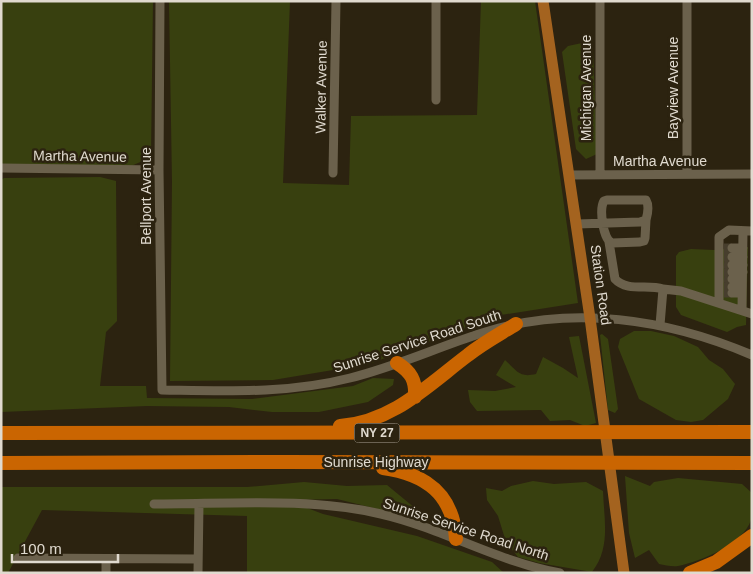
<svg xmlns="http://www.w3.org/2000/svg" width="753" height="574" viewBox="0 0 753 574" font-family="Arial,sans-serif">
<style>
.green{fill:#38400f}
.lines{fill:none;stroke-linecap:round;stroke-linejoin:round}
.minor-tunnel{stroke:#473e2d;stroke-width:9;stroke-dasharray:9 4.5;stroke-linecap:butt}
.minor{stroke:#6b614c;stroke-width:9}
.major{stroke:#a4631f;stroke-width:11}
.highway{stroke:#ca6501;stroke-width:14}
.labels{text-anchor:middle;stroke-width:5;stroke-linejoin:round;paint-order:stroke}
.shield{fill:#2c2310;stroke:#aaa396;stroke-width:1}
.shield-label{font-size:12px;font-weight:bold;fill:#e0dacf}
.street-label{font-size:14px;fill:#e0dacf;stroke:#2c2310}
</style>
<rect width="100%" height="100%" fill="#2c2310"/>
<path class="green" d="M1 1H153L151 154 145 160 131 166 1 164Z
M169 1H290L283 183 349 185 351 116 477 115 481 1H535L578 303 501 315 369 364 273 380 170 381 172 182Z
M582 43 593 48 597 154 586 159 576 149 562 52 568 46Z
M100 177 116 181 117 321 106 332 100 386H146L147 398 252 399 353 386 373 378 394 379 393 385 368 402 319 412H272L229 407 147 406 1 412V180L4 178Z
M748 247 746 325 737 327 727 332 681 315 676 307V256L679 252 691 249 714 250Z
M634 331H651L674 336 698 347 709 360 723 369 735 384 728 399 703 420 691 422 676 420 639 399 618 347 620 339Z
M602 334 608 339 618 409 615 413 608 410 600 335Z
M579 336 596 423 585 426 570 420 550 421 541 410 477 411 470 402 468 390 495 391 516 387 496 375 505 360C517 371 519 378 536 374L543 357 563 368 578 378 569 337Z
M625 476 650 486 654 482 678 478 742 484 752 493C752 500 753 512 751 520 743 544 702 561 678 566 672 567 665 565 659 564L649 550 635 558 629 533Z
M533 481 554 484 586 482 603 491C604 520 611 548 592 572L539 563 518 557 506 542 498 516 487 500 486 488 502 491 511 486Z
M304 482 347 486 387 485 421 513 414 518 337 499 286 500 323 514 417 536 492 562 504 573H247V516L42 510 8 573H1V487H247Z"/>
<g class="lines">
<path class="minor-tunnel" d="M724 248H732
M724 257H732
M724 264 732 265
M724 272H732
M724 278 732 279
M724 287H732
M724 293H732"/>
<path class="minor" d="M160 1 159 170 162 390C225 391 288 394 350 378 395 367 438 347 482 333 572 304 667 319 752 355
M436 1V100
M1 168 159 170
M333 173 336 1
M687 174V1
M569 175 752 174
M600 175V1
M577 224 640 222 646 220C648 213 649 205 646 200H607L604 201C599 209 603 240 612 243L640 242 644 241 645 238 646 220
M609 242 615 279C627 292 648 284 663 289L660 325
M732 248H743
M732 257H743
M732 265H743
M732 272H743
M732 279H742
M732 287H742
M663 289 681 291 752 314
M732 293H742
M719 303V237L729 230 752 231
M742 310 743 231
M154 504C228 504 309 497 381 514 442 528 498 562 560 573
M18 558 198 559
M106 573V559
M198 573 199 504"/>
<path class="major" d="M543 1 590 318 624 573"/>
<path class="highway" d="M397 363C411 372 416 380 415 397
M340 426C393 422 428 385 468 355 483 343 500 334 516 324
M1 433 752 432
M1 463 283 462 752 463
M383 468C426 474 453 494 456 539
M690 573 716 562 752 536"/>
</g>
<g class="labels">
<rect class="shield" x="354.5" y="423.5" width="45" height="19" rx="4"/>
<g class="shield-label">
<text x="377" y="437">NY 27</text>
</g>
<g class="street-label">
<text transform="translate(321 87) rotate(-89)" y="5">Walker Avenue</text>
<text transform="translate(586 88) rotate(-90)" y="5">Michigan Avenue</text>
<text transform="translate(673 88) rotate(-90)" y="5">Bayview Avenue</text>
<text transform="translate(80 156) rotate(1)" y="5">Martha Avenue</text>
<text x="660" y="166">Martha Avenue</text>
<text transform="translate(146 196) rotate(-90)" y="5">Bellport Avenue</text>
<text transform="translate(601 285) rotate(82)" y="5">Station Road</text>
<text transform="translate(417 341) rotate(-18)" y="5">Sunrise Service Road South</text>
<text x="376" y="467">Sunrise Highway</text>
<text transform="translate(466 529) rotate(18)" y="5">Sunrise Service Road North</text>
</g>
</g>
<rect width="753" height="574" fill="none" stroke="#e0dacf" stroke-width="5"/>
<path d="M12 554v8h106v-8" fill="none" stroke="#e0dacf" stroke-width="2.5"/>
<text x="20" y="554" font-size="15" fill="#e0dacf" stroke="#2c2310" stroke-width="4" paint-order="stroke">100 m</text>
</svg>
